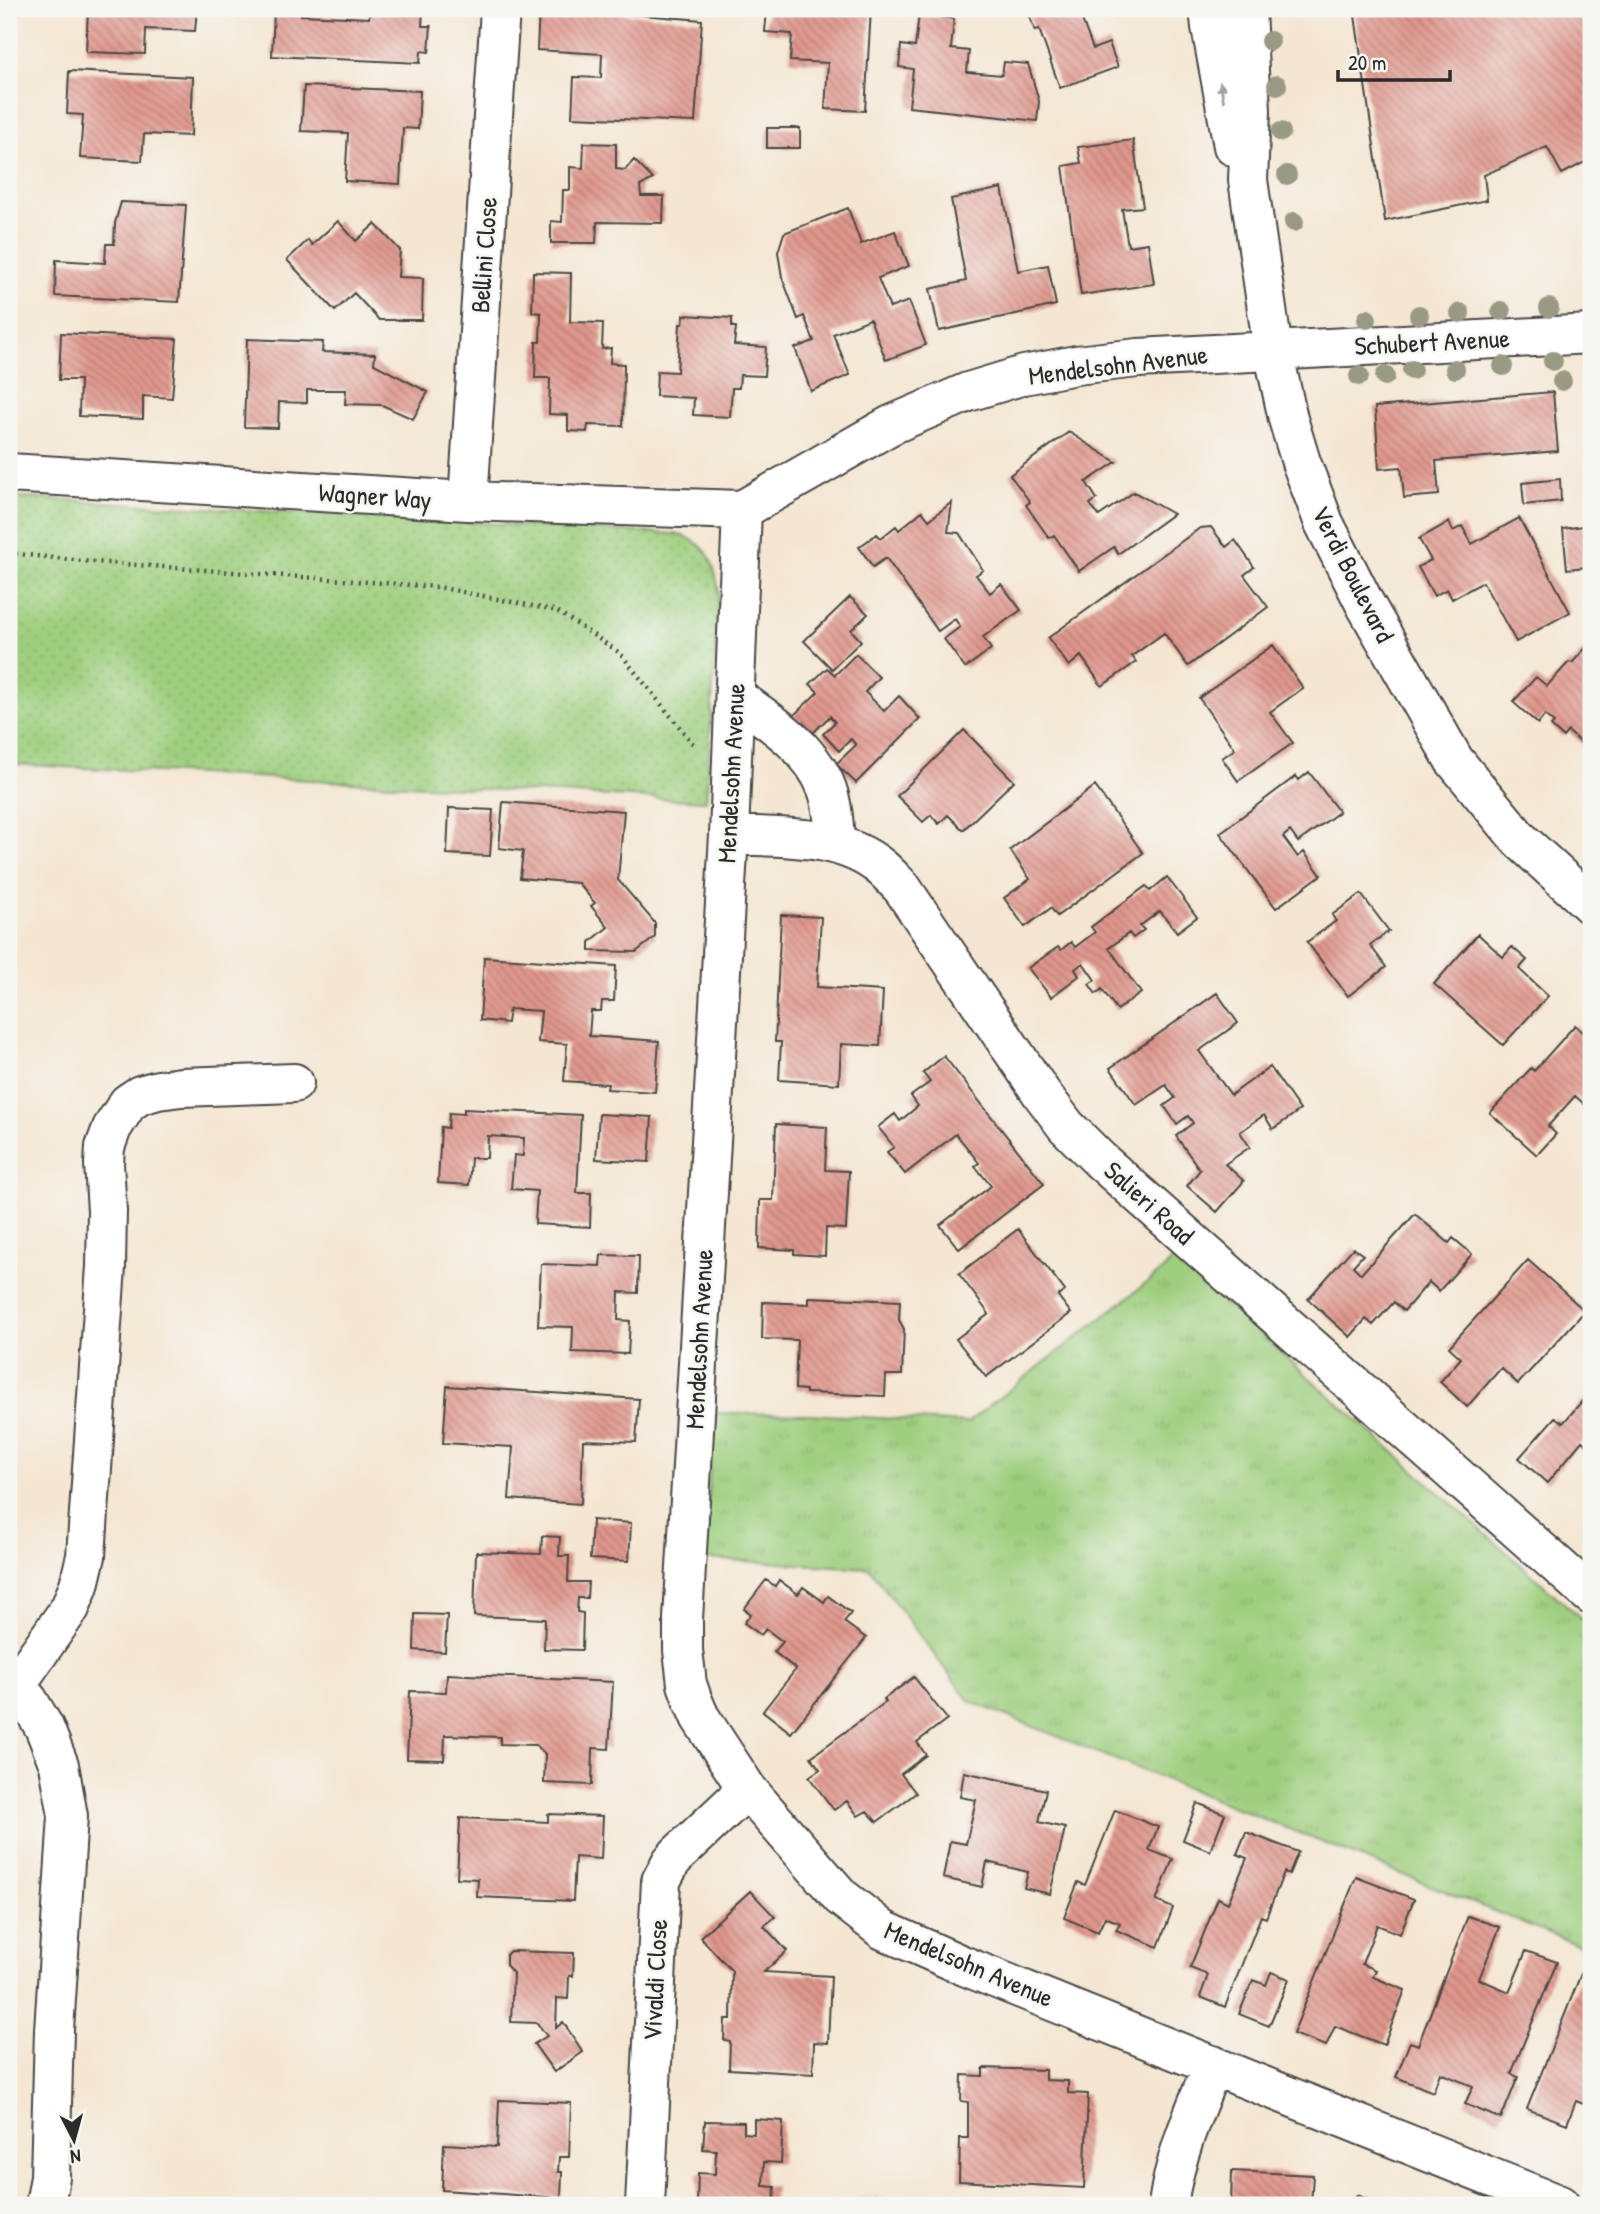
<svg xmlns="http://www.w3.org/2000/svg" width="1600" height="2214" viewBox="0 0 1600 2214" font-family="'Patrick Hand',sans-serif">
<style>
.grass{fill:url(#grass-dots);stroke:#647d54;stroke-width:2}
.park{fill:url(#park-tufts);stroke:#647d54;stroke-width:2}
.building{fill:url(#building-back-hatch)}
.lines{fill:none;stroke-linecap:round;stroke-linejoin:round}
.minor-casing{stroke:#494744;stroke-width:42}
.path{stroke:#494744;stroke-width:4.5;stroke-dasharray:2 5;stroke-linecap:butt}
.minor{stroke:#fff;stroke-width:38}
.tree{fill:#999a83}
.oneway{fill:#a0a0a0}
.labels{text-anchor:middle;stroke-width:5;stroke-linejoin:round;paint-order:stroke}
.street-label{font-size:26px;fill:#2b2b2b;stroke:#f6f6f2}
</style>
<defs>
<pattern id="grass-dots" width="8" height="8" patternUnits="userSpaceOnUse" patternTransform="scale(1.75)"><rect width="8" height="8" fill="#9ecf7e"/><path d="M2 2h.1M6 6h.1" fill="none" stroke="#88b26d" stroke-width="1.8" stroke-linecap="round"/></pattern>
<pattern id="park-tufts" width="24" height="20" patternUnits="userSpaceOnUse" patternTransform="scale(1.75)"><rect width="24" height="20" fill="#9ecf7e"/><path d="M3 7l-1-3M5 7V3M7 7l1-3M15 17l-1-3M17 17v-4M19 17l1-3" fill="none" stroke="#88b26d"/></pattern>
<pattern id="building-back-hatch" width="6" height="6" patternUnits="userSpaceOnUse" patternTransform="scale(1.75)"><rect width="6" height="6" fill="#e0978c"/><path d="M-1 5l2 2M0 0l6 6M5-1l2 2" fill="none" stroke="#b67b73"/></pattern>
</defs>
<rect width="100%" height="100%" fill="#f6f6f2"/>
<filter id="ink" filterUnits="userSpaceOnUse"><feTurbulence type="fractalNoise" baseFrequency=".0143" numOctaves="2"/><feDisplacementMap in="SourceGraphic" scale="14" xChannelSelector="R" yChannelSelector="G"/><feConvolveMatrix kernelMatrix="1 2 1 2 8 2 1 2 1" color-interpolation-filters="sRGB"/></filter>
<filter id="wash" filterUnits="userSpaceOnUse"><feTurbulence type="fractalNoise" baseFrequency=".00686" numOctaves="4" result="noise"/><feDisplacementMap in="SourceGraphic" scale="28" xChannelSelector="R" yChannelSelector="G"/><feGaussianBlur stdDeviation="1.57" result="paint"/><feColorMatrix in="noise" values="0 0 0 0 0 0 0 0 0 0 0 0 0 0 0 0 0 1.4 0 .05"/><feComposite in="paint" operator="in"/></filter>
<g filter="url(#wash)">
<rect width="100%" height="100%" fill="#f4e6d1"/>
<path class="grass" d="M9 497 676 534C708 542 714 561 719 591L706 801 9 764Z"/>
<path class="park" d="M1174 1258 1591 1627V1950L969 1701 869 1568 705 1559 713 1413 807 1414 967 1423 1163 1270Z"/>
<g id="blocks">
<path class="building" d="M88 9H197L195 31 146 29 145 54 86 52Z
M274 9H301V15L369 18 370 9H423L422 26H431L429 52 421 51 420 63 272 56Z
M539 9H568L702 20 695 122 572 117 574 77 601 78 602 54 537 50Z
M767 9H871L865 111 825 109 828 63 790 61 792 34 765 32Z
M1027 9H1092L1080 14 1093 49 1109 43 1118 67 1060 88 1039 29 1035 31Z
M1354 9H1591V159L1562 174 1547 147 1484 175 1487 200 1385 221Z
M919 14 954 19 951 49 969 51 967 72 1002 75 1004 62 1028 64 1039 101 1037 121 909 107 913 69 899 67 901 45 915 47Z
M69 71 193 77 191 136 144 134 142 161 80 158 83 115 67 114Z
M304 86 420 91 418 129 403 128 400 184 345 181 348 133 301 131Z
M767 128H800V148H767Z
M1133 140 1143 207 1122 209 1128 246 1148 243 1154 284 1081 295 1063 166 1081 163 1078 147Z
M584 143 616 144V169L625 170 634 160 653 179 640 186 641 196H664L663 223 597 222 596 243H551V221L562 222 563 190H570V167L583 168Z
M1002 188 1018 271 1048 265 1056 305 939 331 930 289 966 281 951 199Z
M121 202 186 205 179 302 55 296 56 260 105 263 106 244H114L115 223Z
M848 208 861 244 895 231 909 266 878 278 890 308 909 301 926 345 886 360 870 319 833 334 850 375 811 391 795 348 814 341 804 316 798 319 782 277 778 252 784 233Z
M338 221 356 241 375 224 400 250 398 277 423 278 422 320H379L354 293 335 311 287 260 308 240 312 245Z
M533 272 571 273 570 322 603 323 602 349 611 348 610 363 624 364 623 426 588 425 587 432 568 431V415L549 414 550 378H535L536 342H540L541 313 532 312Z
M684 315 732 318V327H736L734 345 766 347 764 376 740 375 739 388H732L730 417 693 415 694 398 656 396 657 371 677 372 680 324H683Z
M61 333 177 339 172 398 143 396V419L79 416 80 380H59Z
M247 339 323 342 322 352 375 354 374 364 428 392 413 419 382 405 345 404 346 390H307V403L279 402 278 428 244 427Z
M1553 392 1558 451 1436 461 1439 495 1404 498 1401 467 1379 469 1375 407Z
M1069 432 1116 462 1086 482 1097 499 1090 504 1099 516 1134 492 1173 514 1118 554 1114 547 1079 571 1054 535 1049 538 1026 505 1030 502 1010 475Z
M1560 479 1561 501 1524 505 1522 483Z
M952 502 948 532 959 533 983 570 976 575 990 593 1001 584 1021 610 983 637 991 649 965 668 944 639 960 627 955 619 938 631 886 558 873 567 859 547 877 534 881 538 896 526 899 530 922 511 929 520Z
M1519 518 1570 612 1516 642 1483 582 1452 599 1447 589 1434 596 1418 567 1431 560 1419 539 1449 522 1453 531 1462 526 1472 544Z
M1583 526 1587 567 1567 569 1563 529Z
M1211 527 1226 547 1235 540 1254 567 1244 575 1268 607 1188 666 1164 633 1132 656 1136 662 1102 686 1081 656 1069 666 1048 638 1200 528Z
M850 597 868 614 851 630 861 641 832 669 804 641Z
M1591 642V752L1568 731 1563 737 1551 726 1554 723 1545 715 1538 724 1513 702 1536 677 1547 686 1569 662 1572 663Z
M1273 645 1303 688 1270 712 1293 743 1238 781 1222 758 1235 749 1199 698Z
M856 654 879 677 865 692 884 711 899 696 920 719 856 783 836 764 856 745 851 739 839 751 823 734 835 722 830 716 810 736 792 717 818 692 810 684 827 668 835 675Z
M964 730 1014 781 963 830 948 815 939 824 931 815 923 822 897 796Z
M1309 772 1339 812 1298 842 1290 831 1283 837 1298 857 1304 852 1321 875 1276 908 1220 833 1296 776 1299 780Z
M1095 786 1143 853 1057 916 1051 908 1025 927 1004 898 1030 879 1010 850Z
M503 802 624 811 618 880 655 923V937L636 952 590 951V942L608 927 591 906 595 903 578 883 520 878 523 851 499 848Z
M449 808 493 810 490 856 447 854Z
M1167 877 1197 917 1177 932 1160 911 1140 926 1144 930 1133 938 1129 933 1109 948 1141 993 1117 1010 1102 989 1096 994 1089 984 1095 980 1083 963 1075 969 1079 976 1051 997 1028 968 1058 947 1061 950 1071 942 1075 947 1095 932 1091 927 1146 886 1150 891Z
M1361 894 1389 931 1370 945 1386 967 1348 996 1307 942 1336 921 1332 915Z
M781 915 821 917 817 987 883 991 880 1046 841 1044 839 1084 779 1080 781 1042H775Z
M1478 934 1503 957 1512 947 1527 960 1519 969 1548 996 1503 1045 1434 984Z
M484 957 616 966 614 1001H602L601 1011H591L589 1036 659 1041 655 1092 607 1089 608 1084 564 1081 567 1044 538 1042 541 1011 509 1009 507 1023 480 1020Z
M1217 993 1238 1023 1199 1051 1231 1095 1270 1067 1300 1110 1273 1129 1264 1115 1240 1132 1250 1147 1225 1164 1244 1181 1217 1212 1187 1186 1200 1170 1176 1136 1193 1123 1188 1116 1177 1124 1164 1106 1175 1098 1166 1085 1136 1105 1110 1068Z
M1575 1025 1590 1039 1591 1037V1110L1575 1096 1548 1126 1556 1134 1537 1155 1490 1113 1531 1068 1534 1071Z
M944 1056 1044 1184 959 1249 940 1225 991 1186 975 1166 979 1163 956 1134 905 1174 887 1152 894 1147 878 1127 895 1114 900 1121 918 1106 911 1096 930 1082 923 1073Z
M464 1109 581 1115 577 1193H591L590 1227 535 1224 537 1191 511 1189 514 1155 523 1156 524 1138 488 1136 487 1158H471L469 1185 438 1183 441 1127 448 1128 449 1113 464 1114Z
M599 1114 652 1117 649 1162 596 1159Z
M776 1124 827 1127 825 1170 849 1171 846 1229 826 1228 825 1256 794 1254V1250L759 1248 760 1200H773Z
M1415 1214 1449 1243 1453 1238 1472 1254 1439 1291 1429 1282 1404 1311 1394 1302 1373 1325 1366 1319 1350 1337 1308 1299 1353 1248 1363 1255 1353 1266 1361 1274Z
M1018 1229 1065 1291 1058 1296 1071 1313 986 1377 956 1339 989 1314 959 1274Z
M601 1255 639 1256 638 1293 619 1292 618 1320 630 1321 628 1354 572 1352 573 1327 538 1326 541 1264 600 1266Z
M1528 1260 1585 1311 1518 1384 1501 1368 1467 1407 1440 1382 1461 1358 1449 1347Z
M809 1297 900 1301 899 1320 904 1329 902 1375H886L885 1396 808 1393H806V1390L795 1389 797 1340 762 1339 763 1302 809 1304Z
M447 1386 639 1399 636 1442 583 1440 581 1504 509 1499 513 1447 443 1443Z
M1591 1391V1440L1587 1445 1582 1441 1547 1483 1519 1458 1555 1417 1563 1423Z
M592 1520 631 1523 629 1561 590 1559Z
M542 1536 560 1537 559 1556H569L568 1582H588L587 1598H578L577 1612 583 1613 582 1650 544 1649 545 1619 474 1616 476 1552 541 1554Z
M766 1580 775 1586 779 1580 798 1594 803 1587 824 1602 828 1596 851 1613 844 1622 866 1638 791 1733 763 1711 796 1669 774 1652 783 1642 766 1629 761 1635 744 1623 751 1614 744 1609Z
M415 1614 447 1615 445 1652 414 1650Z
M447 1674 613 1682 609 1749 593 1748 592 1785 544 1783 545 1754 536 1745 500 1744V1737L445 1735 444 1760 407 1759 410 1691 446 1692Z
M914 1677 947 1719 917 1742 926 1755 901 1774 916 1793 877 1822 867 1811 858 1816 847 1801 834 1810 809 1777 820 1769 811 1757 886 1702 884 1699Z
M964 1772 1046 1790 1039 1822 1065 1828 1050 1894 1024 1888 1028 1872 987 1862 982 1887 943 1878 950 1841 966 1844 976 1800 960 1797Z
M1197 1803 1225 1814 1210 1851 1183 1840Z
M1115 1810 1158 1827 1149 1850 1173 1859 1156 1901 1173 1908 1158 1947 1116 1930 1120 1923 1105 1917 1098 1932 1064 1918 1078 1882 1085 1885Z
M548 1814 603 1816 601 1859 575 1857 573 1901 477 1897 478 1879 457 1878 460 1818 548 1822Z
M1246 1832 1298 1852 1289 1874 1284 1872 1266 1918 1261 1916 1225 2007 1200 1997 1208 1975 1190 1968 1218 1898 1228 1903 1247 1858 1237 1854Z
M1356 1877 1414 1899 1400 1934 1377 1925 1362 1964 1376 1970 1373 1977 1405 1990 1384 2045 1335 2026 1326 2046 1293 2034Z
M750 1891 775 1917 764 1926 787 1951 764 1972 831 1976 828 2043 814 2042 813 2074 729 2069 730 2041 724 2040 725 2019H731L732 1971 700 1937Z
M1468 1916 1500 1927 1479 1979 1509 1992 1526 1951 1557 1962 1511 2074 1518 2077 1501 2119 1465 2104 1473 2086 1440 2073 1433 2092 1396 2077 1410 2042 1418 2045Z
M510 1951 574 1953 573 1976H569L568 1999 557 1998 556 2028 563 2022 583 2052 554 2072 534 2044 547 2036 537 2023 511 2022 513 1973 506 1965V1955Z
M1585 1964 1591 1967V2107L1576 2101 1567 2124 1527 2109Z
M1271 1972 1289 1979 1269 2026 1239 2014 1253 1980 1266 1985Z
M983 2068 1045 2070V2080L1068 2081V2093L1088 2094 1084 2188 959 2181 960 2138H968V2102L961 2101 962 2075 983 2076Z
M499 2100 571 2103 569 2157H559L558 2172H562L561 2198 442 2190 444 2144 497 2147Z
M754 2119 783 2121 781 2163 764 2162 763 2186 775 2187 774 2205H697L698 2173 715 2174 716 2150 703 2149 705 2121 744 2122V2133L754 2134Z
M1232 2171 1313 2175 1311 2205H1231Z
M1357 2195 1382 2205H1353Z
M857 2198 888 2199 887 2205H856Z"/>
</g>
</g>
<g filter="url(#ink)">
<use href="#blocks" fill-opacity="0" stroke="#494744" stroke-width="2"/>
<g class="lines">
<defs>
<path id="minor" d="M1209 9 1211 27 1233 146
M1246 9 1251 111 1248 180 1273 350 1288 419 1301 462 1324 523 1365 604 1454 760 1519 839 1591 905
M9 473 468 501 742 510
M468 501 500 9
M742 510 729 835 683 1619V1650L687 1684 693 1701 700 1717 747 1789 841 1897 883 1930 962 1965 1560 2205
M742 510 891 425 968 392 1024 375 1076 365 1138 358 1591 334
M735 697C769 720 812 748 827 789 833 806 834 825 835 843
M729 835C781 838 840 833 882 868 889 874 895 881 902 888L1042 1094 1066 1126 1100 1160 1591 1595
M9 1680 28 1700 44 1727 59 1765 68 1816 54 2030 50 2177 45 2205
M16 1685 70 1608 79 1585 86 1556 106 1266 107 1211 104 1164 105 1147 112 1128 128 1103 140 1095 158 1090 181 1087 294 1083
M645 2205 661 1881 671 1862 678 1854 747 1789
M1168 2205C1175 2155 1194 2111 1213 2065"/>
</defs>
<use href="#minor" class="minor-casing"/>
<path class="path" d="M9 553 82 561 438 587 557 611 620 653 694 745"/>
<use href="#minor" class="minor"/>
</g>
<g class="tree">
<circle cx="1270" cy="41" r="10"/>
<circle cx="1277" cy="85" r="10"/>
<circle cx="1281" cy="132" r="10"/>
<circle cx="1287" cy="175" r="10"/>
<circle cx="1294" cy="222" r="10"/>
<circle cx="1549" cy="308" r="10"/>
<circle cx="1501" cy="311" r="10"/>
<circle cx="1460" cy="313" r="10"/>
<circle cx="1419" cy="315" r="10"/>
<circle cx="1367" cy="319" r="10"/>
<circle cx="1553" cy="361" r="10"/>
<circle cx="1503" cy="366" r="10"/>
<circle cx="1455" cy="369" r="10"/>
<circle cx="1412" cy="370" r="10"/>
<circle cx="1359" cy="376" r="10"/>
<circle cx="1385" cy="376" r="10"/>
<circle cx="1562" cy="381" r="10"/>
</g>
<defs><path id="oneway-solid" d="M-6-.8H1V-3.2L6.5 0L1 3.2V.8H-6Z" transform="scale(1.75)"/></defs>
<use class="oneway" href="#oneway-solid" transform="translate(1222 92) rotate(-100)"/>
</g>
<g class="labels">
<g class="street-label">
<text transform="translate(484 255) rotate(-86)" y="9">Bellini Close</text>
<text transform="translate(1432 342) rotate(-3)" y="9">Schubert Avenue</text>
<text transform="translate(1118 365) rotate(-7)" y="9">Mendelsohn Avenue</text>
<text transform="translate(375 496) rotate(4)" y="9">Wagner Way</text>
<text transform="translate(1353 574) rotate(63)" y="9">Verdi Boulevard</text>
<text transform="translate(731 773) rotate(-87)" y="9">Mendelsohn Avenue</text>
<text transform="translate(1149 1203) rotate(42)" y="9">Salieri Road</text>
<text transform="translate(699 1339) rotate(-87)" y="9">Mendelsohn Avenue</text>
<text transform="translate(969 1964) rotate(23)" y="9">Mendelsohn Avenue</text>
<text transform="translate(655 1980) rotate(-87)" y="9">Vivaldi Close</text>
</g>
</g>
<rect width="1600" height="2214" fill="none" stroke="#f6f6f2" stroke-width="35"/>
<g transform="translate(74 2140) rotate(174)" stroke="#f6f6f2" stroke-width="5" paint-order="stroke">
<path d="M0-5L12 26L0 18L-12 26Z" fill="#2b2b2b"/>
<text y="-10" font-size="19" font-weight="bold" text-anchor="middle" fill="#2b2b2b">N</text>
</g>
<path d="M1338 70v10h112v-10" fill="none" stroke="#2b2b2b" stroke-width="3.5"/>
<text x="1348" y="70" font-size="21" fill="#2b2b2b" stroke="#f6f6f2" stroke-width="5" paint-order="stroke">20 m</text>
</svg>
